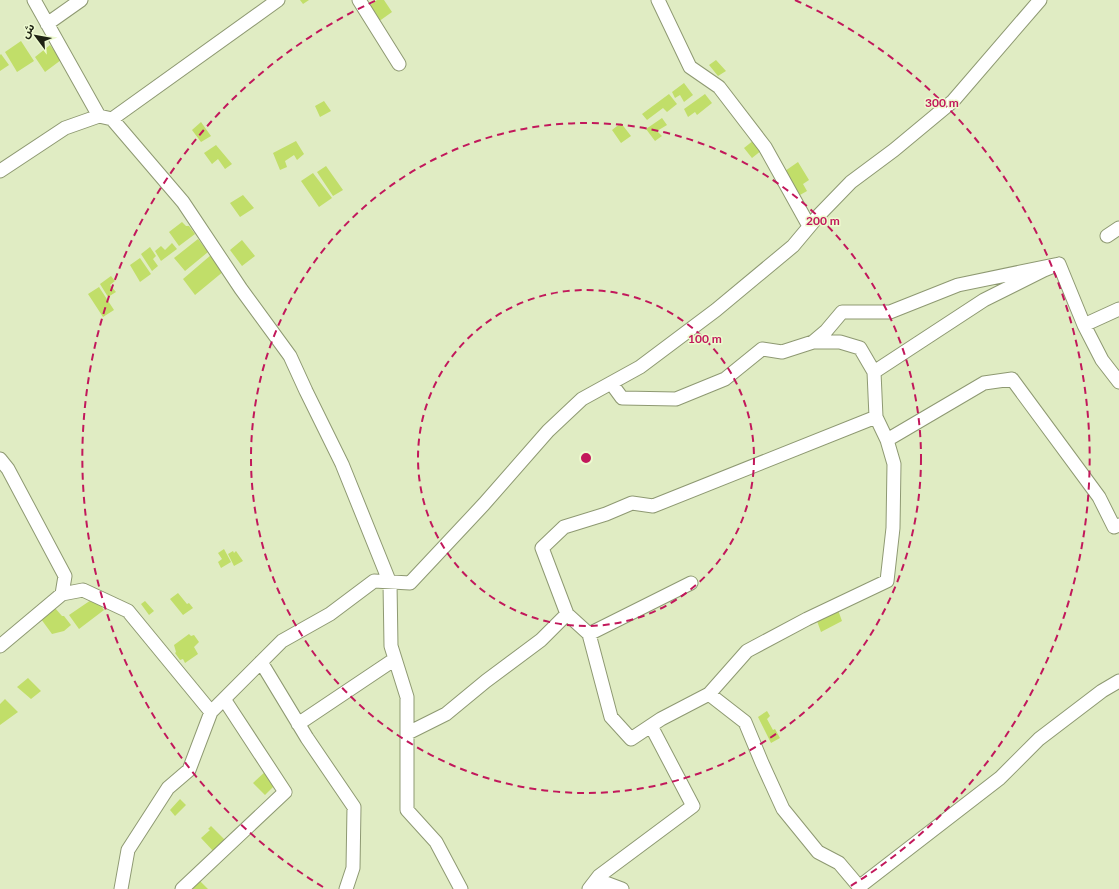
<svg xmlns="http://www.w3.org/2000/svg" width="1119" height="889" viewBox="0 0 1119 889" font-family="Lato,'Noto Sans Arabic',sans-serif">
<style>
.building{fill:#c1de69}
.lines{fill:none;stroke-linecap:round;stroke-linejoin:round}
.minor-casing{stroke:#8e9972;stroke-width:15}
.minor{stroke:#fff;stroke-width:13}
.ring{fill:none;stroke:#c2185b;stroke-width:2;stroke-dasharray:7 5}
.centre{fill:#c2185b;stroke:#edfad0;stroke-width:2}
.ring-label{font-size:12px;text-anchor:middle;font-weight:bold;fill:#c2185b;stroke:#edfad0;stroke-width:3;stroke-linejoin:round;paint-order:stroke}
</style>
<rect width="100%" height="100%" fill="#e0ecc3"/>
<path class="building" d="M300 0H309L303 4Z
M377 0H384L392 12 378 22 369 6Z
M21 41 34 61 17 72 5 52Z
M50 45 61 60 45 72 35 57Z
M1 54 9 65 0 71V55Z
M716 60 726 71 718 76 709 65Z
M684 83 693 95 684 102 680 95 675 98 672 92Z
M669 94 677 104 667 112 663 108 647 120 642 114Z
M705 94 712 103 697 115 695 112 688 117 684 109Z
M324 101 331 111 320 117 315 106Z
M662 118 667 125 657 131 662 136 655 141 646 129Z
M201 122 211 136 201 142 192 130Z
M621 123 631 136 621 143 612 130Z
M754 140 762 150 752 158 744 148Z
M296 141 304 154 297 160 294 155 285 161 287 167 280 170 273 153Z
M216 145 232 164 225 169 218 159 212 164 204 153Z
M798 162 809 180 803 184 807 191 800 195 785 171Z
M326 166 343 190 333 196 317 172Z
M313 173 332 198 319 207 301 181Z
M243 195 254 208 240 217 230 203Z
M182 222 186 226H189L195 234 179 246 169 232Z
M198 239 208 252 185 271 174 258Z
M242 240 255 256 242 266 230 250Z
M172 243 177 249 161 261 155 251 161 246 165 250Z
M150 247 156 256 153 259 158 266 152 271 141 254Z
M211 255 224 271 195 295 183 279Z
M140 258 151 274 140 282 130 265Z
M111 276 115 281 110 285 116 292 108 297 100 284Z
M99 287 114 310 103 317 88 294Z
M224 549 231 562 221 568 218 562 222 559 218 553Z
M233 551 234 553 236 551 243 561 234 566 228 554Z
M178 593 187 604 189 603 193 608 183 615 170 599Z
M94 598 104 610 79 629 69 615Z
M145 601 154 611 149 615 141 604Z
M55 608 62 616H64L71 625 64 631 52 634 41 619Z
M838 610 842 621 821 632 817 621Z
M189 634 191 636 194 635 199 642 194 647 198 654 185 663 183 659 180 660 175 653 176 652 174 645Z
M28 678 41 691 31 699 17 687Z
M5 699 18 712 0 725V704Z
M767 711 770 716 767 719 773 730 775 729 780 738 771 743 758 717Z
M266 771 274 784 273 787 265 795 253 783Z
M180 799 186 805 175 816 170 810Z
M211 826 227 842 215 853 201 838 210 830 208 829Z
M199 880 208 889H192L191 888Z"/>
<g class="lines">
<defs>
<path id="minor" d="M34 0 99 116 112 119 183 202 241 289 290 356 306 391 342 464 390 583 391 646 407 697V810L436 842 461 889
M359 0 399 64
M658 0 690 67 719 87 765 147 809 226
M47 24 81 0
M112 119 278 0
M0 171 65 128 99 116
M1107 236 1119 228
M1119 309 1084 325 1102 360 1119 382
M874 372 984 300 1044 270 1059 264 1084 325
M611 383 622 398 676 399 725 379 762 349 782 352 813 342 826 331 842 312H890L958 285 1059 264
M887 440 984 383 1012 379 1099 497 1114 527 1119 525
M0 459 8 469 65 576 62 594
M567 614 589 634 611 717 631 739 661 719 709 694 747 651 807 619 887 581 893 528 894 464 887 440 876 417 874 372 860 348 840 342H813
M589 634 691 583
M0 646 62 594 83 590 128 611 211 712
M261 662 307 738 354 807 353 868 346 889
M709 694 745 722 762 763 783 809 818 852 839 863 861 889
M298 724 395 659
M408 733 446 714 486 681 541 640 567 614 542 548 564 527 606 514 632 503 653 506 876 417
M859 887 1000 778 1039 739 1102 691 1119 681
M121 889 128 850 168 788 189 770 211 712 282 641 330 614 374 581 410 583 484 504 548 431 582 399 640 367 716 310 793 246 819 215 851 182 894 150 953 101 1040 0
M182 889 285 792 224 699
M589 889 599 876 693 806 651 726
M591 889 606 883 622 889"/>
</defs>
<use href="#minor" class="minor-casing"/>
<use href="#minor" class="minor"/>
</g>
<g class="ring">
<circle cx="586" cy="458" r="168"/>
<circle cx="586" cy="458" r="335"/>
<path d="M323 887A503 503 0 0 1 377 0M795 0A503 503 0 0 1 849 887"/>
</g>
<circle cx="586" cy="458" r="6" class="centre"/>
<g class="ring-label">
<text x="942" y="107">300 m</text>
<text x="823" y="225">200 m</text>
<text x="705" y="343">100 m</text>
</g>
<g transform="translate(36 36) rotate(302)" stroke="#edfad0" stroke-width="3" paint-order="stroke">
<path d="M0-3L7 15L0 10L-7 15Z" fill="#1e2213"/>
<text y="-6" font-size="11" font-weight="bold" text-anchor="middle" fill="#1e2213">ش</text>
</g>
</svg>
